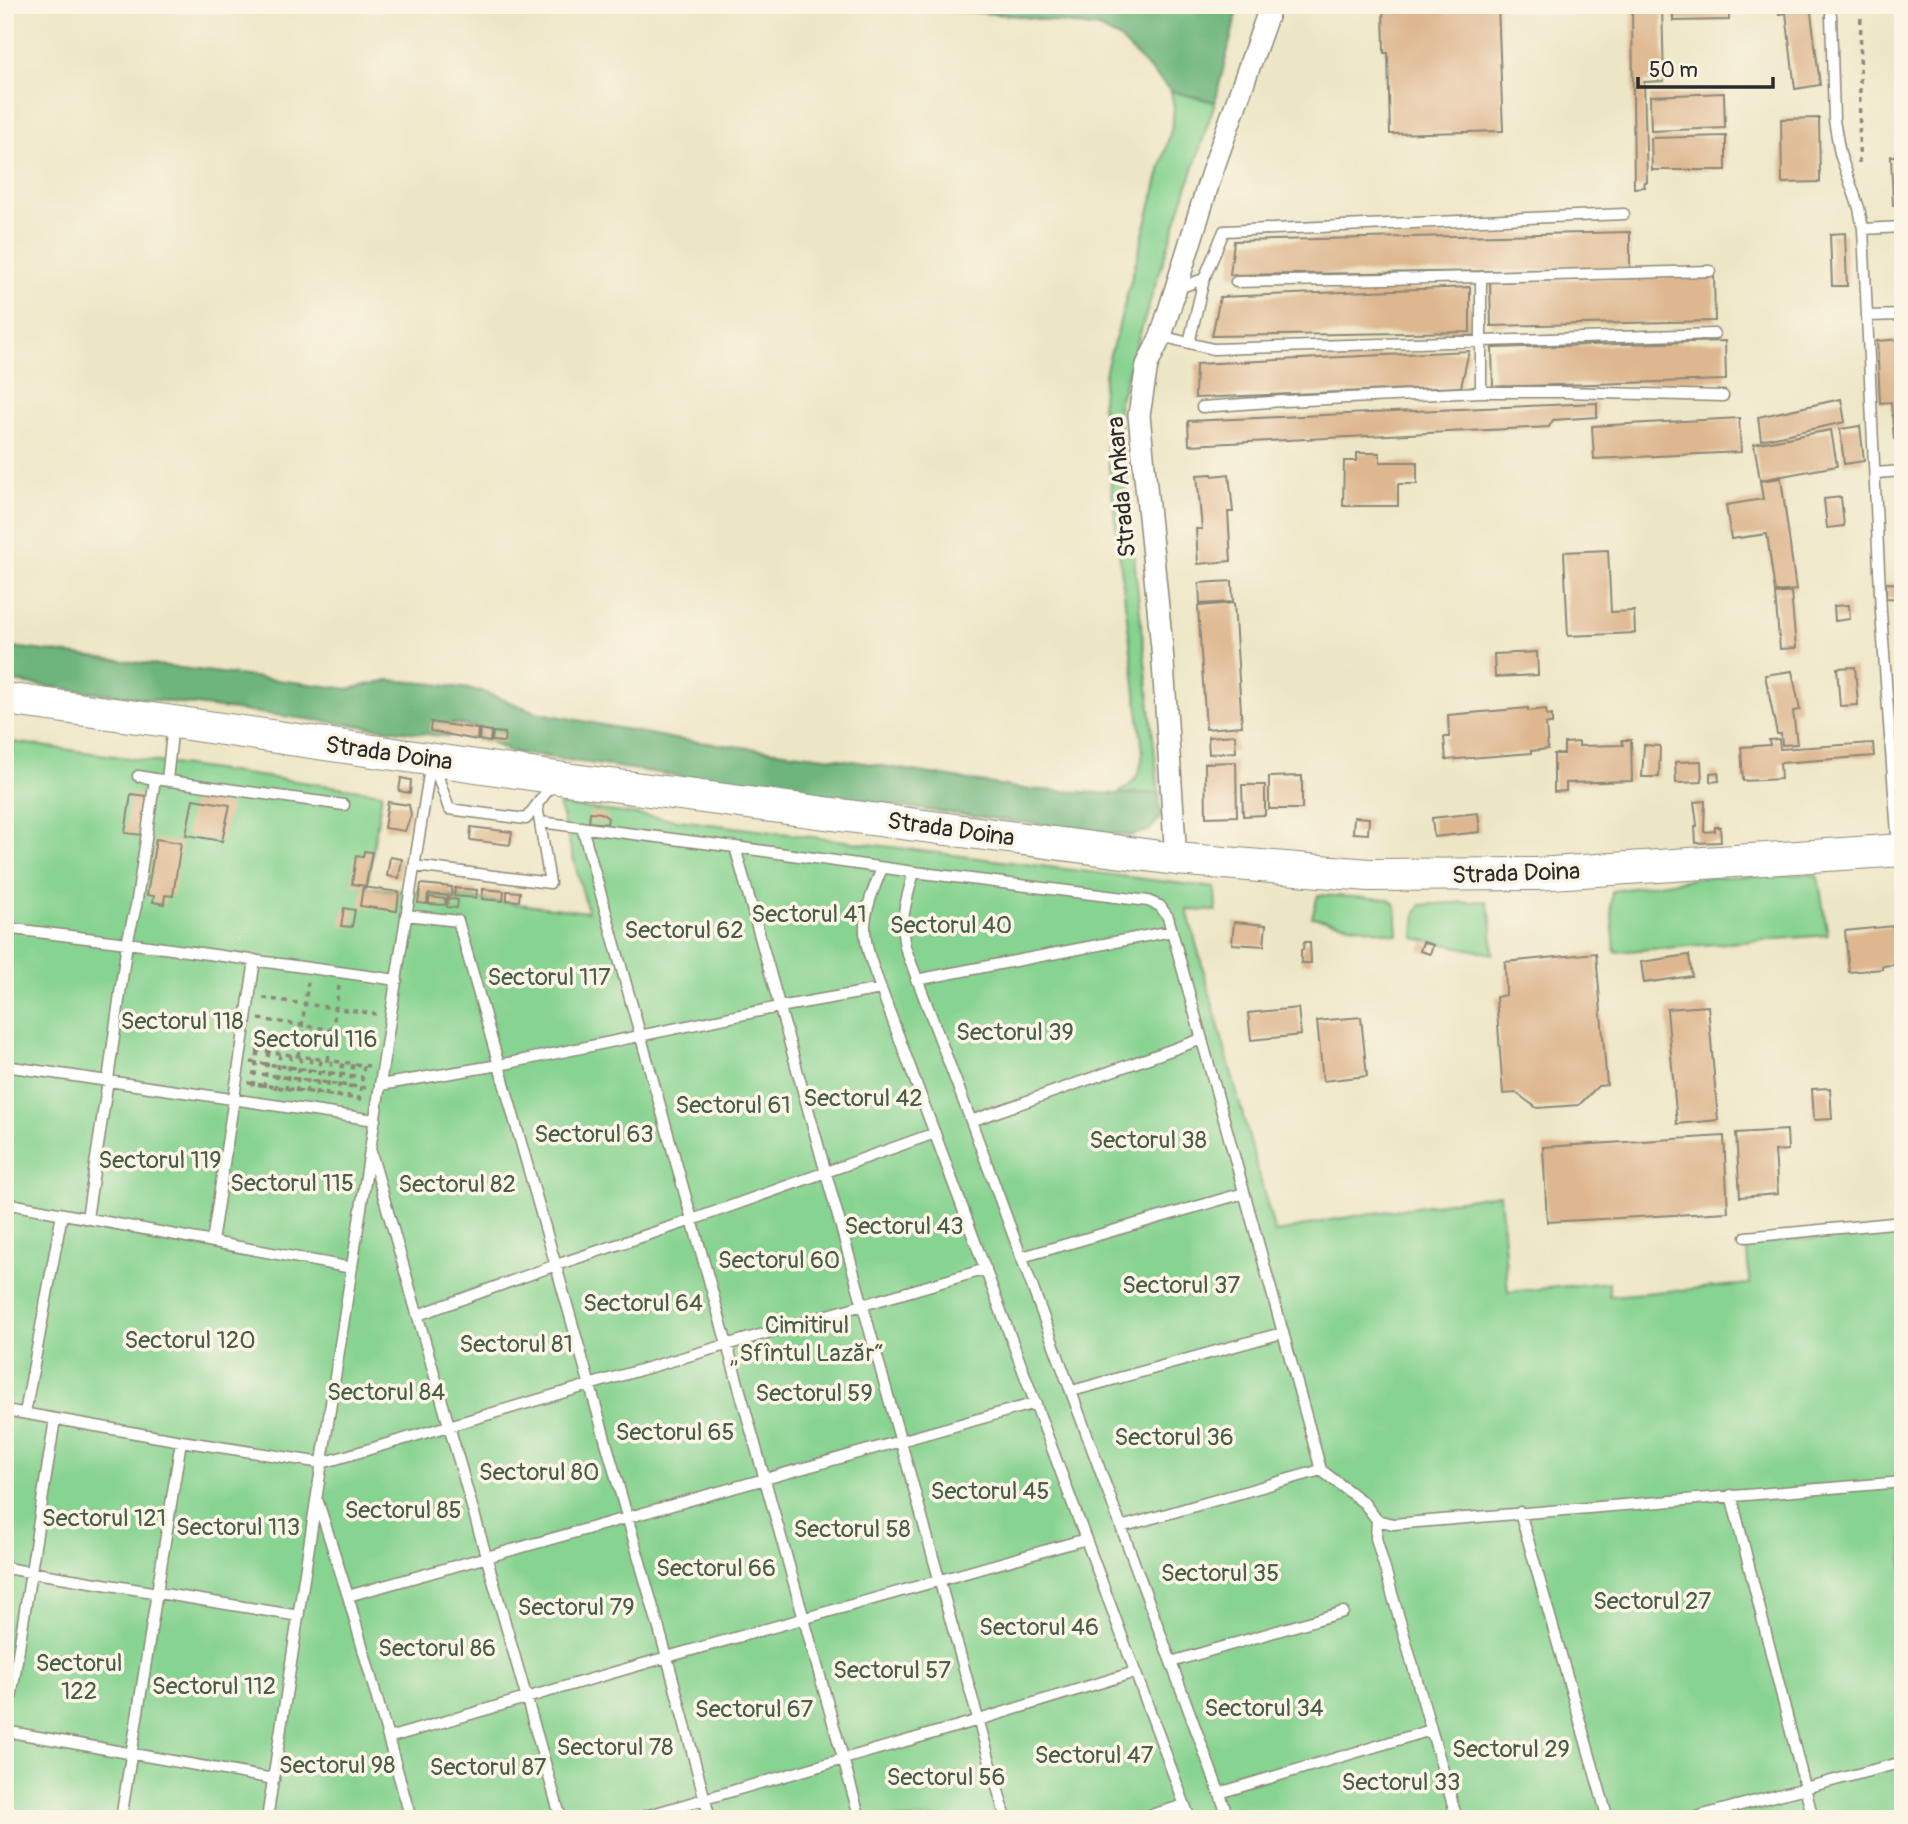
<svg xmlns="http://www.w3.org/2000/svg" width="1908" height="1824" viewBox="0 0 1908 1824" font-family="Pangolin,sans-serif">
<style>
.green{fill:#87d391;stroke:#597f5e;stroke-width:2}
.forest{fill:#6db57b;stroke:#4c7053;stroke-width:2}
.building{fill:#deb790}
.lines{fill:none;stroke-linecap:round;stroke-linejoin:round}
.lane-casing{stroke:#8c8878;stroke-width:13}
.street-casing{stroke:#8c8878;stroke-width:24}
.secondary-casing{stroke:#8c8878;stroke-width:34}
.path{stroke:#8c8878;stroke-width:3.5;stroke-dasharray:5 5;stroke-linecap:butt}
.lane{stroke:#fff;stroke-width:10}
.street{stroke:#fff;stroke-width:21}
.secondary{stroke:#fff;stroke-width:32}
.labels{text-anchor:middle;stroke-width:7;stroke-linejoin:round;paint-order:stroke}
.street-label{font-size:24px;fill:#2b2b2b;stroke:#fcf5e5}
.park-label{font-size:24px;fill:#475d4a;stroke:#fcf5e5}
</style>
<rect width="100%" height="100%" fill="#fcf5e5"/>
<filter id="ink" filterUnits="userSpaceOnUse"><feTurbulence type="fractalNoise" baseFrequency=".0143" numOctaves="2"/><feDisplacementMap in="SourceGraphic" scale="14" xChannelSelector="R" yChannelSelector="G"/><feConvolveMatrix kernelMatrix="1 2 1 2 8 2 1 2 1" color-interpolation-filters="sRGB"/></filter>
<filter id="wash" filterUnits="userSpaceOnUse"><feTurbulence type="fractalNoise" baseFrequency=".00686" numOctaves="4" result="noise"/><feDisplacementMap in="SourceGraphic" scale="28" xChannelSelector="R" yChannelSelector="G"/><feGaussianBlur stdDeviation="1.57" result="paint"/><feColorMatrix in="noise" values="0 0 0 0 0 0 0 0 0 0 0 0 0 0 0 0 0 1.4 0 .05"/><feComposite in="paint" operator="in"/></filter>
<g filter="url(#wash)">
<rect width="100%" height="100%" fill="#ede6c6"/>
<path class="green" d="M1171 91 1215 102 1151 298 1118 405 1159 793 1117 794C1136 783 1141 774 1143 752L1102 408C1102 379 1108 359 1117 333L1173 122 1174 107Z
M5 741 382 793 367 887 588 912 559 805 1215 888 1216 911 1187 910 1275 1233 1330 1220 1500 1194 1508 1292 1609 1282V1296L1750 1284 1746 1243 1903 1233V1819H5Z
M1811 874 1818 877 1828 935 1615 952 1611 905 1612 891 1698 878Z
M1318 895 1389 899 1396 906 1398 935 1312 917Z
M1486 901C1493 917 1492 936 1493 954L1414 938 1416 912 1421 905Z"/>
<path class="forest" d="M891 5H1239L1215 102 1171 91 1119 38 1099 28 1017 16Z
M5 646 349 689 389 680 435 684 481 691 536 712 675 739 834 758 1023 789 1117 794 1159 793 1161 817 1148 831 1129 836 855 801 511 752 490 742 476 740 479 728 452 723 449 737 5 681Z"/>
<g id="blocks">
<path class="building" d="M1383 5H1498L1503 131 1390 134 1388 53H1384Z
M1632 5H1662L1664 81 1644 82 1647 182H1644L1645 187 1634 188Z
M1673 5H1729V20L1673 21Z
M1778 5H1810L1820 85 1795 89 1786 13 1779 14Z
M1724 93 1725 128 1651 131 1650 96Z
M1819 118 1820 182 1782 183 1781 119Z
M1726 136V170H1652L1651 138Z
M1891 156H1903V204L1893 205Z
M1630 232V269L1230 275 1234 241Z
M1845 233 1847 286H1832L1830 234Z
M1714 276 1715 321 1491 326 1490 282Z
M1470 287V332L1212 336 1220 297Z
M1903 339V438L1894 439 1891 402 1880 403 1877 341Z
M1725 341 1726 380 1493 387 1492 348Z
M1469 351 1461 387 1195 398 1196 364Z
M1841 399 1845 422 1761 440 1758 417Z
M1597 403V417L1553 420 1549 427 1189 445 1188 421Z
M1739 418 1741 452 1594 459 1592 426Z
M1860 426 1864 461 1844 464 1840 429Z
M1831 430 1837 466 1760 480 1754 444Z
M1357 453H1380V462H1417V484H1398V506H1343L1344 461H1357Z
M1212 474 1213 476 1229 474 1233 512H1228L1231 561 1198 564 1196 529H1202L1197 475Z
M1781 478 1796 590 1775 592 1767 534 1731 539 1726 505 1763 499 1760 481Z
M1841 497 1844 526 1827 528 1824 499Z
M1608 550 1611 612 1634 611 1635 633 1568 636 1564 552Z
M1232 581 1233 602 1200 604 1199 583Z
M1886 583 1903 584V599L1886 598Z
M1791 592 1796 648 1780 649 1775 594Z
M1234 603 1242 726 1206 729 1198 606Z
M1849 605 1850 619 1835 621 1834 606Z
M1537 652 1538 675 1495 677 1494 654Z
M1855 667 1858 705 1840 706 1837 668Z
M1792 671 1800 710 1793 711 1797 744 1782 745 1781 734H1777L1765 675Z
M1528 708V711L1546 709 1547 716 1552 715V724H1546L1548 749 1531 751V753L1446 760 1444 737H1449L1448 715Z
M431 722 478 729 477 740 430 731Z
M480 729 491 731 490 742 479 740Z
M493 732 505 733 504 742 492 741Z
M1235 735 1236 752 1209 754 1208 737Z
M1779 739 1780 749 1873 743 1874 756 1780 763 1781 779 1743 781 1741 747 1770 745 1769 740Z
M1622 740H1631L1632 781 1566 783V791L1554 792V754H1564V743L1579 742V746L1623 745Z
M1644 745 1660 746 1659 777H1642Z
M1701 761 1702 782 1676 783 1675 762Z
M1236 762 1237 816 1206 817 1205 763Z
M1718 772 1719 781 1710 782V773Z
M1302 776V809H1269V777Z
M401 778 411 780 410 793 399 791Z
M1242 785H1265V815L1243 816Z
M131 794 147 796 142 835 125 833Z
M193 799 230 805 222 841 186 835Z
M1705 801 1704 832 1715 831V827H1720L1721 842 1696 843 1695 826H1697L1696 816 1694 802Z
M388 802 409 805 411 815 405 831 384 828Z
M590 812 601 813 608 818 607 824 589 822Z
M1478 813 1480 832 1434 837 1432 818Z
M1354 817 1369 818 1368 834 1353 833Z
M471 827 512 832 510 845 470 840Z
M156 839 181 843 173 896 165 895 164 904 153 902 154 896 147 895Z
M364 851 372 852 366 886 352 884 356 856 363 857Z
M390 857 402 859 399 878 387 876Z
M421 884 452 887 451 896 428 894 427 904 418 903Z
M363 887 399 892 397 911 360 906Z
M455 888 477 890 476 898 454 896Z
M483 889 504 891 503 901 482 899Z
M507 891 520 892 519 901 507 900Z
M429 897 446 899 445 905 429 904Z
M448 898 458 900 457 908 447 907Z
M344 908 355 910 352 927 341 926Z
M1234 922 1266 925 1264 946 1232 944Z
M1903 925V964L1882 966V969L1849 972 1845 931Z
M1304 942H1310L1311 963H1301V950L1303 949Z
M1423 942 1433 945 1430 954 1420 951Z
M1596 953 1607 1085 1598 1086 1579 1105 1537 1108 1516 1093 1503 1094 1496 997 1506 995 1505 962Z
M1689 955 1692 976 1644 983 1641 962Z
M1708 1006 1718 1120 1677 1124 1667 1009Z
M1298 1008 1301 1035 1251 1040 1248 1013Z
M1361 1017 1367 1076 1323 1081 1317 1021Z
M1830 1088 1832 1119 1814 1120 1812 1089Z
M1787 1130 1788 1150 1775 1151 1778 1194 1740 1197 1736 1133Z
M1724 1136 1728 1212 1547 1222 1543 1147Z"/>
</g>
</g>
<g filter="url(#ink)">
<use href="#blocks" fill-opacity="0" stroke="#8c8878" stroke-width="2"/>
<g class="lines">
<defs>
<path id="lane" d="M1831 15 1834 120 1840 154 1859 208 1863 229 1867 316 1903 315
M1863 229 1903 227
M1236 282 1481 277
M1175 289 1204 279 1224 231 1624 214
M1867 316 1881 612 1898 848
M1161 336 1213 349 1714 334
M1189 343 1204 279
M1481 392H1563L1723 396
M1202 407 1283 401 1481 392V277L1710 271
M1875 473 1903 471
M434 765 449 809 526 819 554 782
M138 776 155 779
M167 780 173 724
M540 822 735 847 914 872 1148 901 1160 906 1168 917 1321 1470 1364 1503 1377 1520 1393 1524 1903 1482
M582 827 860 1819
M735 847 1006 1819
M415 866 550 883 537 805
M882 868C875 886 866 906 865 925 864 947 874 969 881 989L1190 1819
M914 872C907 897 899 921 905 947L971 1121 1229 1819
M406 915 458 921 667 1657 710 1819
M5 928 127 943 397 980
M916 980 1172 931
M5 1066 375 1120
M380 1085 499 1065 779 1007 881 989
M971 1121 1202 1039
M371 1152 561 1819
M5 1203 352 1268
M87 1218 108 1080 127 943 136 906 155 779 344 805
M1746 1237 1903 1222
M212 1242 255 960
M1022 1257 1244 1193
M418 1315 556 1265 692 1220 935 1133
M1072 1391 1282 1333
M5 1410 181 1441 322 1463 986 1269
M25 1413 62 1214
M1731 1495 1813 1819
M318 1502 348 1596 411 1819
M1520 1512 1608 1819
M1377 1520 1376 1538 1457 1819
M1121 1527 1321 1470
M5 1568 299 1616
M348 1596 1036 1403
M1171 1662 1343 1612
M5 1731 274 1779
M5 1737 55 1419
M388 1738 667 1657 1086 1539
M1219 1793 1431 1730
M121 1819 181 1441
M267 1819 400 955 431 762
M635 1819 979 1720 1135 1672
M1137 1819 1185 1805
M1688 1819 1903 1762"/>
<path id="street" d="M1176 859 1162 648 1139 415 1147 365 1161 336 1213 169 1271 5"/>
<path id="secondary" d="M5 699 174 722 558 778 1176 859 1369 875 1536 874 1903 850"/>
</defs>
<use href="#lane" class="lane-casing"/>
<use href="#street" class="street-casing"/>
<use href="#secondary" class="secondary-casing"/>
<path class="path" d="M1859 163 1861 5
M263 998 376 1014
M259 1019 376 1036
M256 1050 369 1066
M298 1056 308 982
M328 1060 339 986
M251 1062 362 1077
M252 1073 366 1088
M248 1083 365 1100
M253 1086 258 1051
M264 1087 269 1052
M275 1089 280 1054
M286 1090 291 1055
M296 1092 301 1057
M306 1093 311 1058
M316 1095 321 1059
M326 1096 332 1061
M337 1098 343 1062
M348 1099 353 1064
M359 1101 364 1065"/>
<use href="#lane" class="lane"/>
<use href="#street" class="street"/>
<use href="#secondary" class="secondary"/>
</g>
</g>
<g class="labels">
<g class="street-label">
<text transform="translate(1121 487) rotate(-95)" y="8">Strada Ankara</text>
<text transform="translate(389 753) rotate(8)" y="8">Strada Doina</text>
<text transform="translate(951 829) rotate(8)" y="8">Strada Doina</text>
<text transform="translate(1516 873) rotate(-2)" y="8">Strada Doina</text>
</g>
<g class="park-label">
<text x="809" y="922">Sectorul 41</text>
<text x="951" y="933">Sectorul 40</text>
<text x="684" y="938">Sectorul 62</text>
<text x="549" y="985">Sectorul 117</text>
<text x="182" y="1029">Sectorul 118</text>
<text x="1015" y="1040">Sectorul 39</text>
<text x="315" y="1047">Sectorul 116</text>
<text x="863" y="1106">Sectorul 42</text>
<text x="733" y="1113">Sectorul 61</text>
<text x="594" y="1142">Sectorul 63</text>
<text x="1148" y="1148">Sectorul 38</text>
<text x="160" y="1168">Sectorul 119</text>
<text x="292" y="1191">Sectorul 115</text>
<text x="457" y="1192">Sectorul 82</text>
<text x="904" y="1234">Sectorul 43</text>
<text x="779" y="1268">Sectorul 60</text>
<text x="1181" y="1293">Sectorul 37</text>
<text x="643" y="1311">Sectorul 64</text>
<text x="807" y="1333">Cimitirul<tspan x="807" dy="28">„Sfîntul Lazăr“</tspan></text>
<text x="190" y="1348">Sectorul 120</text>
<text x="516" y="1352">Sectorul 81</text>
<text x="386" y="1400">Sectorul 84</text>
<text x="814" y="1401">Sectorul 59</text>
<text x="675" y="1440">Sectorul 65</text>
<text x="1174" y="1445">Sectorul 36</text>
<text x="539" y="1480">Sectorul 80</text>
<text x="990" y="1499">Sectorul 45</text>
<text x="403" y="1518">Sectorul 85</text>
<text x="104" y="1526">Sectorul 121</text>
<text x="238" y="1535">Sectorul 113</text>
<text x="852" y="1537">Sectorul 58</text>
<text x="716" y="1576">Sectorul 66</text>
<text x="1220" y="1581">Sectorul 35</text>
<text x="1652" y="1609">Sectorul 27</text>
<text x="576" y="1615">Sectorul 79</text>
<text x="1039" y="1635">Sectorul 46</text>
<text x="437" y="1656">Sectorul 86</text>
<text x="79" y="1671">Sectorul<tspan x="79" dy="28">122</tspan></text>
<text x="892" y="1678">Sectorul 57</text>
<text x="214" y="1694">Sectorul 112</text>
<text x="1264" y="1716">Sectorul 34</text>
<text x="754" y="1717">Sectorul 67</text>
<text x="615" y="1755">Sectorul 78</text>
<text x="1511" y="1757">Sectorul 29</text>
<text x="1094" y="1763">Sectorul 47</text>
<text x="337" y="1773">Sectorul 98</text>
<text x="488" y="1775">Sectorul 87</text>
<text x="946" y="1785">Sectorul 56</text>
<text x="1401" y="1790">Sectorul 33</text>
</g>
</g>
<rect width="1908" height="1824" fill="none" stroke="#fcf5e5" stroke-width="28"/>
<path d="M1638 77v10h135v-10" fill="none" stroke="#2b2b2b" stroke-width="3.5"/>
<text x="1649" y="77" font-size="21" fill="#2b2b2b" stroke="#fcf5e5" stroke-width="5" paint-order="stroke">50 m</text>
</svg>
